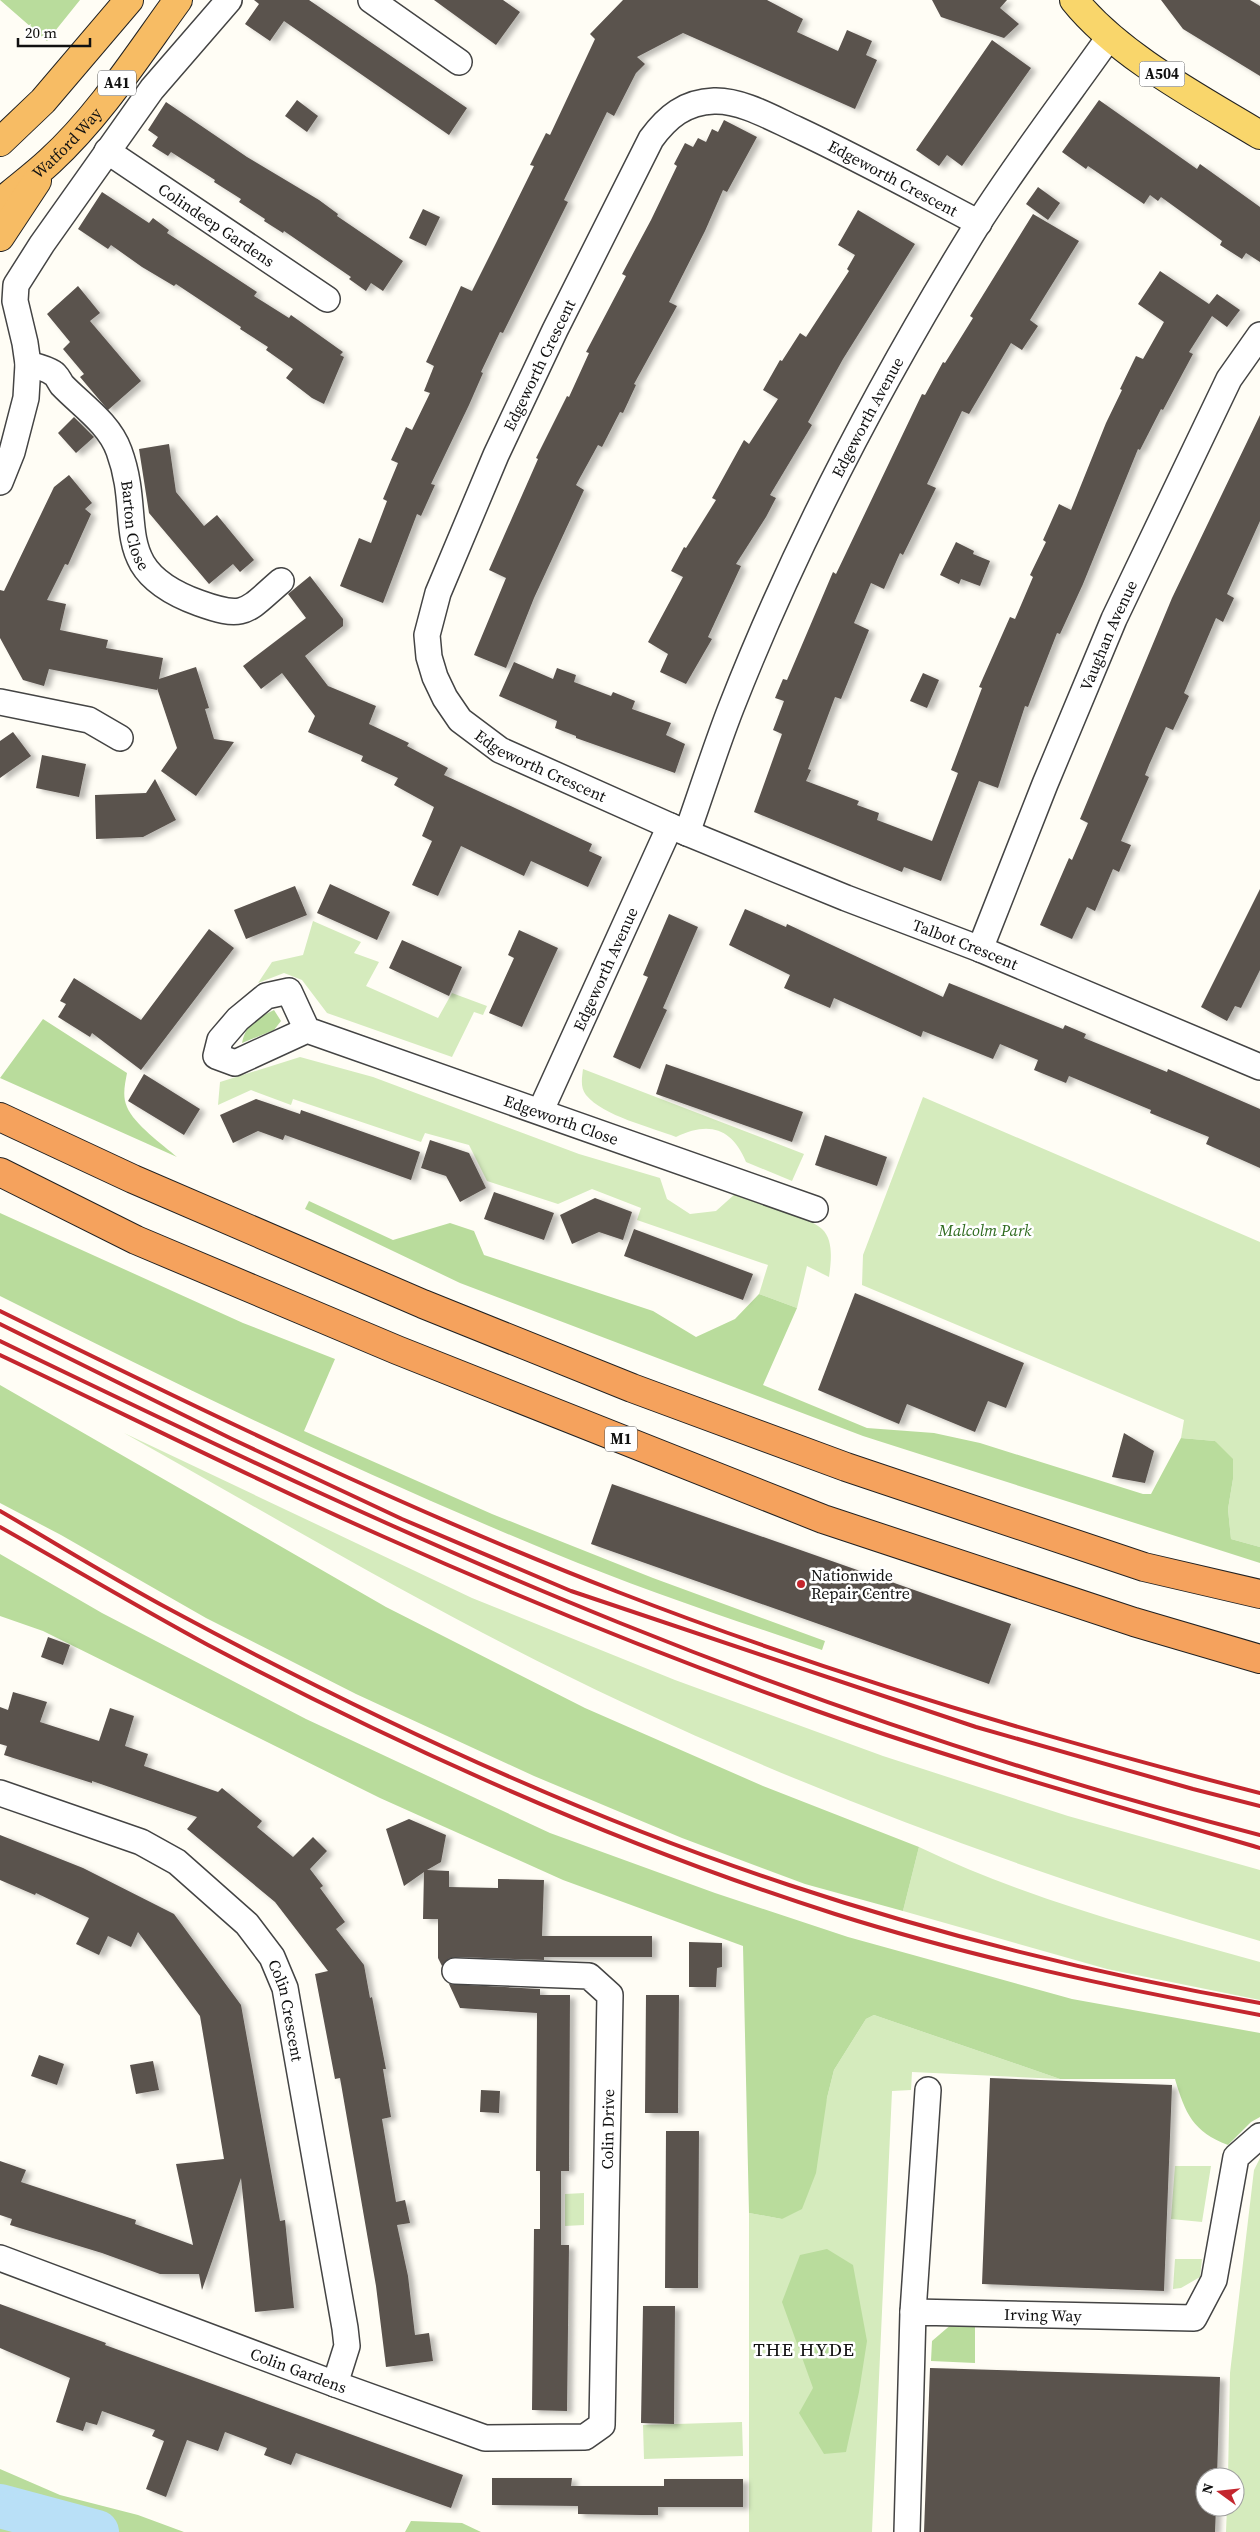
<svg xmlns="http://www.w3.org/2000/svg" width="1260" height="2532" viewBox="0 0 1260 2532" font-family="'Source Serif 4',serif">
<style>
.green{fill:#d5ebbd}
.forest{fill:#b9dc9c}
.lines{fill:none;stroke-linecap:round;stroke-linejoin:round}
.river{stroke:#b9e0f7;stroke-width:44}
.building{fill:#5a524d;filter:url(#shadow)}
.minor-casing{stroke:#444;stroke-width:28}
.primary-casing{stroke:#222;stroke-width:30}
.trunk-casing{stroke:#222;stroke-width:30}
.motorway-casing{stroke:#222;stroke-width:30}
.minor{stroke:#fff;stroke-width:25}
.primary{stroke:#f9d66b;stroke-width:28}
.trunk{stroke:#f7bc64;stroke-width:28}
.motorway{stroke:#f5a25d;stroke-width:28}
.rail{stroke:#c4262e;stroke-width:4}
.poi-dot{fill:#c4262e;stroke:#fff;stroke-width:2}
.labels{text-anchor:middle;stroke-width:5;stroke-linejoin:round;paint-order:stroke}
.shield{fill:#fff;stroke:#585858;stroke-width:1}
.shield-label{font-size:15px;font-weight:bold;fill:#111}
.street-label{font-size:16px;fill:#111;stroke:#fff}
.park-label{font-size:16px;font-style:italic;fill:#2f6b1f;stroke:#fff}
.poi-label{font-size:16px;fill:#111;stroke:#fff;text-anchor:start}
.quarter-label{font-size:19px;letter-spacing:1px;fill:#111;stroke:#fff}
</style>
<defs>
<filter id="shadow"><feDropShadow dx="5.5" dy="3" stdDeviation="2.5" flood-color="#0004"/></filter>
</defs>
<rect width="100%" height="100%" fill="#fffdf5"/>
<path class="green" d="M313 921 361 942 354 953 379 962 366 986 438 1018 452 993 487 1006 483 1015 474 1012 452 1057 327 1013 302 980 284 973 258 983 272 962 303 955Z
M300 1057 373 1077 579 1154 660 1178 667 1199 690 1214 716 1211 735 1194C756 1202 807 1215 822 1229 834 1240 831 1262 829 1277L807 1266 797 1308 759 1294 768 1265 637 1220 641 1208 592 1189 558 1204 487 1181 469 1145 425 1133 421 1142 293 1099 291 1105 251 1090 218 1105 220 1082Z
M583 1069 804 1154 792 1181 746 1162C732 1128 709 1121 676 1137 651 1127 603 1116 586 1095 580 1087 582 1078 583 1069Z
M923 1097 1260 1242V1547L1231 1539 1228 1509 1233 1479 1215 1441 1181 1438 1184 1420 862 1285 863 1255Z
M124 1433 472 1598 675 1680 883 1756 1068 1816 1260 1870V1941C1043 1878 831 1800 626 1704 454 1624 290 1526 124 1433Z
M919 1847C1027 1899 1145 1930 1260 1962V2000L1107 1969 903 1911Z
M874 2015 1060 2079 912 2072 911 2090 892 2091 872 2532H749V2213L782 2219 827 2098 834 2070 866 2019Z
M1260 2158V2532H1226L1227 2507H1235V2477H1228L1230 2373 1254 2170Z
M1175 2166H1211L1202 2222 1171 2219Z
M584 2193V2225L565 2226V2194Z
M1175 2259H1202L1200 2277 1181 2288 1173 2289Z
M742 2422 743 2456 644 2459 643 2425Z"/>
<path class="forest" d="M0 0H80L47 41Z
M274 1010 281 1021 274 1030 242 1043C246 1023 258 1018 274 1010Z
M43 1019 127 1073C125 1084 122 1096 127 1107 134 1124 163 1145 177 1157L0 1078Z
M309 1201 393 1240 450 1223 474 1231 484 1255 653 1311 696 1337 735 1319 759 1294 797 1308 763 1385 867 1428 934 1433 980 1443 1143 1494H1151L1181 1438 1215 1441 1233 1459V1479L1228 1509 1231 1539 1260 1547V1563L863 1436 460 1283 305 1209Z
M0 1213 243 1323 335 1359 304 1431 492 1514 653 1578 825 1641 822 1650C731 1619 640 1589 551 1552 364 1475 181 1387 0 1296Z
M0 1385 386 1607 585 1708 763 1786 919 1847 903 1911 805 1884 682 1838 534 1776 356 1694 206 1618 61 1535 0 1503Z
M0 1554 102 1613 306 1719 550 1833 715 1893 848 1937 1072 1999 1260 2033V2117L1251 2122 1228 2145C1193 2132 1185 2113 1175 2079H1060L874 2015 866 2019 834 2070 827 2098 816 2173 802 2209 782 2219 749 2213 743 1946 563 1880 380 1798 43 1631 0 1616Z
M827 2249 853 2265 867 2341 859 2392 846 2452 824 2454 799 2413 813 2388 782 2302 800 2255Z
M953 2323 975 2327V2363L931 2361 932 2341Z
M0 2469 60 2495 138 2515 184 2532H0Z
M411 2521 462 2523 481 2532H405Z"/>
<g class="lines">
<path class="river" d="M0 2506 97 2532"/>
</g>
<path class="building" d="M254 0H309L467 108 449 135 284 21 270 41 245 24 259 4Z
M434 0H503L520 12 496 45Z
M623 0H767L803 19 797 32 838 51 847 30 872 41 866 55 877 60 855 109 683 33 637 57 645 64 636 73 614 116 607 112 564 200 568 202 503 333 500 332 481 372 483 373 469 405 431 484 435 485 421 516 417 514 383 603 340 586 359 538 371 543 387 501 383 499 398 463 391 460 406 427 412 430 430 393 424 391 434 366 426 362 461 286 472 291 496 243 534 166 530 165 546 133 550 135 595 39 590 34Z
M932 0H1007L1000 8 1019 24 1004 38 941 17Z
M1161 0H1250L1260 6V76L1183 29Z
M992 40 1031 68 962 166 947 155 939 166 916 150Z
M297 100 318 116 307 132 285 116Z
M1099 100 1197 169 1200 164 1260 207V262L1246 253 1242 259 1220 245 1222 241 1161 197 1158 201 1150 195 1144 204 1088 166 1086 169 1062 152Z
M166 102 247 157 319 200 338 214 337 216 403 261 383 291 371 283 366 291 349 279 351 277 284 231 283 233 264 221 265 219 239 202 241 199 214 182 215 180 171 152 168 156 152 146 158 137 148 130Z
M724 120 757 137 727 192 723 190 705 231 669 302 677 306 634 384 636 385 623 413 620 412 602 447 598 445 576 485 584 490 534 598 506 668 474 655 506 578 489 570 538 459 536 458 567 396 569 397 589 353 586 352 626 276 622 274 651 220 677 166 674 164 685 143 693 147 698 138 706 142 712 129 718 132Z
M1038 187 1060 203 1048 220 1026 204Z
M102 192 149 223 153 218 169 230 167 233 257 292 254 296 289 318 291 315 343 352 340 355 344 357 324 404 312 398 286 378 293 369 266 350 268 347 240 329 241 327 176 284 174 286 142 267 111 245 108 249 78 229Z
M423 209 440 217 426 246 409 238Z
M858 210 915 244 843 359 808 422 812 425 770 495 776 498 766 517 736 564 741 566 708 637 712 639 686 684 660 672 668 654 648 642 683 577 671 571 684 547 686 548 716 500 712 498 744 440 749 444 778 399 763 390 780 360 782 361 800 333 806 337 849 271 847 269 855 255 838 245Z
M1033 214 1079 241 1030 320 1038 326 1022 350 1011 343 969 414 962 411 927 484 936 488 903 555 900 553 884 589 871 583 854 623 869 630 841 699 835 697 808 769 811 770 806 781 859 801 857 805 879 813 877 820 932 841 958 773 951 770 982 688 979 687 1010 617 1015 619 1033 577 1030 575 1046 542 1043 540 1059 504 1071 510 1106 423 1122 390 1120 389 1136 356 1143 359 1164 322 1138 304 1160 271 1209 304 1217 294 1240 310 1227 327 1212 316 1189 352 1193 354 1163 410 1161 409 1140 450 1138 449 1083 584 1060 634 1057 633 1028 707 1025 706 998 788 979 781 941 881 904 867 902 872 754 812 782 734 773 730 784 701 775 698 783 679 787 680 833 572 836 574 922 394 925 395 943 362 945 363 973 318 970 316Z
M78 286 100 313 90 321 141 381 108 410 80 377 84 374 63 349 70 342 47 314Z
M1260 415V521L1227 594 1234 598 1223 622 1216 618 1184 693 1189 696 1173 730 1166 727 1149 765 1145 775 1149 777 1121 841 1131 845 1119 872 1113 869 1095 911 1087 907 1072 939 1040 925 1069 858 1072 860 1088 823 1080 819 1172 598Z
M74 417 94 437 76 453 58 433Z
M169 444 176 492 204 526 217 515 254 560 240 572 233 564 209 584 149 513 139 449Z
M69 475 92 503 85 509 91 514 68 565 65 564 47 600 66 604 60 630 108 640 106 648 163 658 159 679 196 667 209 708 205 709 214 739 234 742 196 796 161 771 177 748 157 688V690L49 669 44 686 23 680 0 638V590L4 591 54 487Z
M956 542 974 551 973 554 990 561 980 586 961 579 959 584 940 575Z
M310 576 343 619V626L305 656 328 686 376 706 369 724 409 743 407 746 448 768 444 775 592 844 589 851 602 857 588 887 531 861 524 876 461 846 438 896 412 885 432 841 422 836 434 807 394 785 398 778 361 761 363 756 308 732 315 716 282 673 261 689 243 666 306 618 288 594Z
M514 662 553 679 557 668 576 675 574 682 611 696 613 692 635 701 632 709 671 723 666 735 685 744 675 773 576 738V736L555 728 557 721 499 696Z
M923 673 939 680 927 708 910 701Z
M13 732 31 756 0 778V741Z
M42 755 86 764 79 797 36 788Z
M155 779 176 820 143 837 96 839 95 795 146 793Z
M330 884 390 912 377 940 317 913Z
M295 886 307 915 246 939 234 910Z
M1260 889V970L1241 1008 1235 1006 1227 1021 1201 1007Z
M745 909 786 927 787 924 943 997 949 983 1063 1029 1065 1025 1086 1034 1084 1038 1167 1072 1168 1069 1260 1109V1168L1206 1144 1209 1137 1150 1113 1151 1110 1069 1076 1066 1083 1034 1070 1038 1060 1000 1044 993 1059 923 1031 921 1037 834 998 830 1008 784 988 790 975 729 945Z
M669 914 698 927 663 1008 667 1010 640 1069 613 1057 648 977 643 975Z
M209 929 234 948 141 1070 92 1033 90 1037 58 1017 66 1004 60 1001 74 978 141 1020Z
M519 930 558 948 522 1027 489 1013 514 958 508 955Z
M402 940 462 967 449 996 389 968Z
M666 1064 803 1112 792 1142 656 1094Z
M144 1074 200 1109 184 1135 128 1101Z
M256 1099 300 1114 301 1110 420 1152 411 1180 285 1135 283 1140 258 1131 233 1143 220 1115Z
M825 1135 887 1157 877 1186 815 1165Z
M430 1140 469 1153 486 1188 460 1202 446 1176 421 1168Z
M494 1192 554 1213 544 1240 484 1219Z
M595 1198 632 1212 623 1240 599 1232 572 1244 560 1215Z
M634 1229 753 1274 743 1300 624 1256Z
M855 1293 1024 1363 1006 1408 988 1401 975 1432 907 1404 899 1424 818 1390Z
M1124 1433 1154 1451 1145 1483 1112 1477Z
M612 1484 1011 1624 989 1684 591 1544Z
M48 1637 70 1645 63 1665 41 1657Z
M13 1692 47 1702 40 1722 99 1741 110 1708 134 1716 125 1746 148 1754 144 1766 218 1792 222 1788 262 1821 257 1827 293 1857 313 1837 327 1851 310 1869 323 1886 320 1888 345 1922 336 1929 364 1965 370 1998 372 1997 386 2069H383L391 2117 382 2119 396 2202 405 2200 410 2223 397 2225 408 2276 415 2335 429 2333 433 2361 386 2367 376 2286 340 2078 335 2079 315 1974 328 1971 275 1902 187 1829 197 1817 92 1781V1783L4 1755 7 1746 0 1744V1707L8 1710Z
M409 1819 446 1835 441 1862 427 1870 449 1871V1887L498 1888V1879L544 1880 542 1936H652V1957H544V1960L456 1957 448 1959 442 1966 438 1958V1919H423L424 1872 404 1886 386 1829Z
M0 1835 83 1868 174 1914 241 2005 280 2221 285 2220 294 2308 255 2312 241 2178 202 2290 199 2274H160L102 2253 10 2225 12 2219 0 2215V2161L26 2170 21 2182 136 2220 135 2224 193 2245 176 2164 224 2159 200 2016 138 1932 131 1947 108 1936 99 1955 76 1944 89 1918 36 1893 35 1895 0 1880Z
M689 1942 722 1943V1967L717 1968 716 1987H689Z
M449 1984 540 1989V1995H570L569 2171H561V2245H569L567 2411 532 2410 534 2229H540V2171H536L537 2013 460 2008Z
M646 1995H679L678 2113H645Z
M39 2055 64 2064 57 2085 31 2076Z
M153 2061 159 2090 136 2094 130 2065Z
M990 2078 1172 2085 1164 2291 982 2284Z
M481 2090 500 2091 499 2113 480 2112Z
M666 2131H699L698 2288H665Z
M0 2304 106 2343 105 2345 463 2475 451 2508 296 2453 291 2465 264 2455 267 2448 225 2432 218 2451 187 2440 166 2497 146 2489 164 2441 152 2436 155 2430 102 2411 97 2425 86 2422 83 2431 56 2422 70 2378 0 2348Z
M643 2306H675L674 2424 641 2423Z
M930 2368 1220 2377 1217 2477H1205V2507H1216L1215 2532H924Z
M492 2478H572L571 2486H664V2479H743V2507H658V2515H641L578 2514V2506L492 2505Z"/>
<g class="lines">
<defs>
<g id="minor">
<path d="M371 0 459 62"/>
<path id="s1" d="M107 151 327 299"/>
<path id="s2" d="M979 223C918 191 858 158 796 129 772 118 741 100 714 101 685 102 667 117 651 139L555 330 496 455 438 593 427 635 429 657 435 677 445 698 460 720 500 750 670 826 846 898 980 949 1260 1067"/>
<path id="s3" d="M28 364C35 366 46 368 53 373 57 375 59 381 62 385 81 405 109 423 119 451 145 521 106 569 199 603 246 620 246 611 281 581"/>
<path d="M0 482 12 452 26 398 28 364 25 343 15 301 16 285 42 244 152 89 229 0"/>
<path d="M0 702 89 720 120 738"/>
<path id="s4" d="M687 833C702 791 715 749 731 708 796 542 885 374 979 222 1020 158 1066 98 1110 36"/>
<path id="s5" d="M980 949 1045 784 1114 619 1229 379 1260 335"/>
<path id="s6" d="M307 1030 235 1063 216 1056 220 1040 238 1019 266 996 289 991 307 1030 815 1209"/>
<path id="s7" d="M541 1110 670 826"/>
<path id="s8" d="M0 1793 141 1842 177 1862 247 1924 272 1957 285 1988 345 2328 347 2346 335 2384"/>
<path id="s9" d="M0 2258 335 2384 485 2438 585 2437 602 2425 610 1995 589 1976 455 1971"/>
<path d="M913 2312 928 2090"/>
<path id="s10" d="M907 2532 913 2312 1194 2318 1214 2280 1236 2157 1260 2136"/>
</g>
<path id="primary" d="M1074 0C1119 56 1199 98 1260 135"/>
<g id="trunk">
<path d="M0 142 43 101 129 0"/>
<path id="s11" d="M0 203C16 189 34 176 50 161 100 115 138 55 178 0"/>
<path d="M0 237 37 181"/>
</g>
<path id="motorway" d="M0 1117 133 1179 423 1304 632 1388 846 1467 1144 1567 1260 1594
M0 1172 136 1240 397 1350 823 1519 1134 1622 1260 1659"/>
</defs>
<use href="#minor" class="minor-casing"/>
<use href="#primary" class="primary-casing"/>
<use href="#trunk" class="trunk-casing"/>
<use href="#motorway" class="motorway-casing"/>
<use href="#minor" class="minor"/>
<use href="#primary" class="primary"/>
<use href="#trunk" class="trunk"/>
<use href="#motorway" class="motorway"/>
<path class="rail" d="M0 1311C203 1411 407 1510 618 1592 826 1673 1044 1738 1260 1793
M0 1324 232 1439 402 1519 571 1591 976 1727 1193 1789 1260 1806
M0 1341C205 1440 409 1538 620 1623 828 1707 1043 1779 1260 1835
M0 1355C127 1415 253 1479 382 1536 516 1596 653 1652 792 1702 945 1758 1103 1802 1260 1848
M0 1511C57 1544 113 1579 171 1610 369 1717 576 1815 789 1885 943 1936 1101 1975 1260 2003
M0 1527C69 1566 138 1607 208 1645 409 1751 618 1845 835 1914 974 1958 1117 1988 1260 2015"/>
</g>
<circle class="poi-dot" cx="801" cy="1584" r="5"/>
<g class="labels">
<g class="shield">
<rect x="1139.5" y="61.5" width="45" height="25" rx="4"/>
<rect x="98" y="70.5" width="38" height="25" rx="4"/>
<rect x="605" y="1426.5" width="32" height="25" rx="4"/>
</g>
<g class="shield-label">
<text x="1162" y="79">A504</text>
<text x="117" y="88">A41</text>
<text x="621" y="1444">M1</text>
</g>
<g class="street-label">
<text dy="6" stroke="none"><textPath href="#s11" startOffset="90">Watford Way</textPath></text>
<text transform="translate(893 178) rotate(28)" y="6">Edgeworth Crescent</text>
<text dy="6" stroke="none"><textPath href="#s1" startOffset="132">Colindeep Gardens</textPath></text>
<text transform="translate(539 365) rotate(-64)" y="6">Edgeworth Crescent</text>
<text dy="6" stroke="none"><textPath href="#s4" startOffset="454">Edgeworth Avenue</textPath></text>
<text dy="6" stroke="none"><textPath href="#s3" startOffset="206">Barton Close</textPath></text>
<text dy="6" stroke="none"><textPath href="#s5" startOffset="339">Vaughan Avenue</textPath></text>
<text dy="6" stroke="none"><textPath href="#s2" startOffset="1101">Edgeworth Crescent</textPath></text>
<text dy="6" stroke="none"><textPath href="#s2" startOffset="1562">Talbot Crescent</textPath></text>
<text dy="6" stroke="none"><textPath href="#s7" startOffset="155">Edgeworth Avenue</textPath></text>
<text dy="6" stroke="none"><textPath href="#s6" startOffset="516">Edgeworth Close</textPath></text>
<text dy="6" stroke="none"><textPath href="#s8" startOffset="381">Colin Crescent</textPath></text>
<text dy="6" stroke="none"><textPath href="#s9" startOffset="934">Colin Drive</textPath></text>
<text dy="6" stroke="none"><textPath href="#s10" startOffset="350">Irving Way</textPath></text>
<text dy="6" stroke="none"><textPath href="#s9" startOffset="319">Colin Gardens</textPath></text>
</g>
<g class="park-label">
<text x="985" y="1236">Malcolm Park</text>
</g>
<g class="poi-label">
<text x="811" y="1581">Nationwide<tspan x="811" dy="18">Repair Centre</tspan></text>
</g>
<g class="quarter-label">
<text x="804" y="2356">THE HYDE</text>
</g>
</g>
<g transform="translate(1220 2492) rotate(285)"><circle r="24" fill="#ffffff" stroke="#a0a0a0"/>
<path d="M0-4L9 19L0 12L-9 19Z" fill="#c4262e"/>
<text y="-8" font-size="14" font-weight="bold" text-anchor="middle" fill="#111111">N</text>
</g>
<path d="M18 38v8h72v-8" fill="none" stroke="#111111" stroke-width="2.5"/>
<text x="25" y="38" font-size="15" fill="#111111" stroke="#ffffff" stroke-width="4" paint-order="stroke">20 m</text>
</svg>
